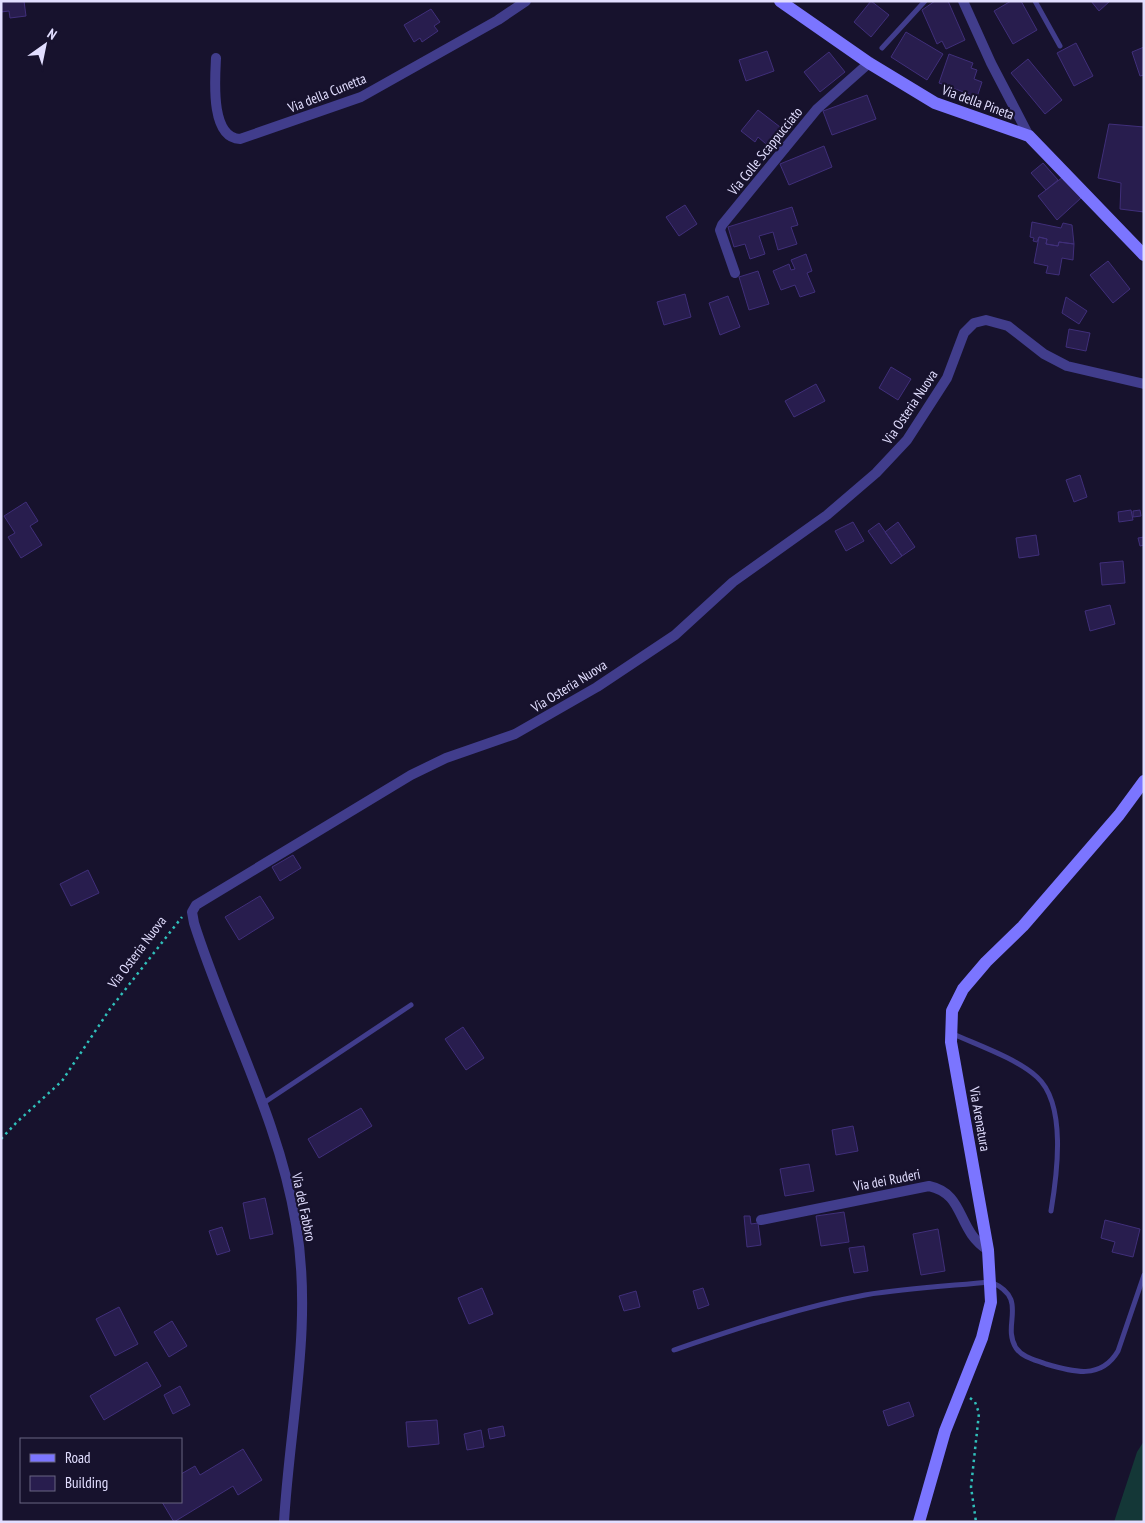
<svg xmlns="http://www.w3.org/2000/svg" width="1145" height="1523" viewBox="0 0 1145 1523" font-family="'PT Sans Narrow',sans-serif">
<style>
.green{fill:#143737}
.building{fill:#281d4e;stroke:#402f7a}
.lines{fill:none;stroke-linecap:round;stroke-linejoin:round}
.path{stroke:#30c0bb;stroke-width:2.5;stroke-dasharray:2.5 4;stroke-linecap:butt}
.lane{stroke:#413d8c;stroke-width:5}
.street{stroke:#413d8c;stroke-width:10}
.secondary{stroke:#7b75ff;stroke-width:12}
.labels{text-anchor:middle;stroke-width:4.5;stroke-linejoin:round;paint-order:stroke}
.street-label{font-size:14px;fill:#e2deff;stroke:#17122d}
</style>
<rect width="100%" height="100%" fill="#17122d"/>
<path class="green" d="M1144 1441V1522H1114L1137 1452Z"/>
<path class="building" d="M1 1H24L26 16 10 18 9 11 1 12Z
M871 1 889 15 871 37 854 22Z
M935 1H948L965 40 946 49 942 41 937 44 922 10Z
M1011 1H1021L1037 30 1013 44 994 11Z
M1091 1H1110L1099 11Z
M431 9 440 22 434 26 438 31 422 42 420 38 414 42 404 25Z
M906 32 943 54 927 80 891 57Z
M1076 43 1093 76 1074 86 1057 53Z
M1144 47V75L1140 76 1132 52Z
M767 51 774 71 746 81 739 60Z
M829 52 845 72 820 92 804 72Z
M949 54 973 63 971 68 977 70 974 79 982 82 977 97 939 83Z
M1028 59 1062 100 1045 114 1011 73Z
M867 95 876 119 832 135 823 111Z
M758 110 780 127 766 144 758 137 755 142 741 131Z
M1109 124 1144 127V212L1120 209 1121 183 1098 178Z
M824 146 832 167 789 185 780 164Z
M1043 163 1058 180 1046 190 1031 173Z
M1063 177 1081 198 1057 220 1038 196Z
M685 205 697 224 679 236 666 217Z
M792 207 798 225 791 227 797 244 778 250 773 232 759 236 765 254 750 259 745 244 734 247 728 227Z
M1032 222 1061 228 1063 223 1072 225 1074 244 1059 242 1058 246 1046 244 1047 239 1039 237 1037 242 1033 241 1034 238 1030 237Z
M1039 237 1047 239 1046 244 1058 246 1059 242 1074 244 1073 260 1062 258 1059 275 1046 273 1048 266 1034 263Z
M806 254 812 271 807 273 815 292 800 297 795 285 781 290 773 271 789 264 791 270 795 269 791 260Z
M1108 261 1130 289 1113 303 1090 275Z
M758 271 769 304 749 310 739 277Z
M685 294 691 317 664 325 657 302Z
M728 296 740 327 720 335 709 303Z
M1066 297 1087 311 1079 324 1062 313Z
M1069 329 1090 333 1086 351 1066 347Z
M891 367 911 379 898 400 879 388Z
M816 384 825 401 794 417 785 401Z
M1080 475 1087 497 1074 502 1066 480Z
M26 502 38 521 30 526 42 545 21 558 8 537 15 533 4 516Z
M1131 510 1133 520 1119 522 1118 512Z
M1140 510 1141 516 1133 517V511Z
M853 522 864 541 846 551 835 531Z
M898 522 915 547 902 556 885 532Z
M879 523 902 556 891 564 868 531Z
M1036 535 1039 555 1019 558 1016 538Z
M1144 537V545L1140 546 1138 538Z
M1123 561 1125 583 1102 585 1100 563Z
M1110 605 1115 624 1090 631 1085 611Z
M293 855 301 868 280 881 272 867Z
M88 870 99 893 71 906 60 884Z
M260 896 274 918 239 940 225 917Z
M463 1027 484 1058 466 1070 445 1039Z
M361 1108 372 1126 319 1158 308 1139Z
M853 1126 858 1151 836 1155 832 1130Z
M809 1164 814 1191 785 1196 780 1169Z
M265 1198 273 1234 250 1239 243 1203Z
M844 1212 849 1242 821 1246 816 1216Z
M744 1216H750L751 1224 758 1223 761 1245 747 1247Z
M1105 1220 1140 1229 1133 1257 1112 1252 1115 1242 1101 1238Z
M222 1227 230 1251 217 1255 209 1231Z
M938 1229 945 1271 921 1275 913 1234Z
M864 1246 868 1271 854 1273 849 1248Z
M482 1288 493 1314 469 1324 458 1298Z
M703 1288 709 1305 698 1309 693 1291Z
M636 1291 640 1307 624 1311 619 1296Z
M119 1307 138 1344 115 1356 96 1319Z
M172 1321 187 1346 169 1357 154 1332Z
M147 1362 161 1386 104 1420 90 1396Z
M180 1386 190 1405 173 1414 164 1395Z
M909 1402 914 1416 888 1426 883 1411Z
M437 1420 439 1444 408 1447 406 1422Z
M503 1426 505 1436 490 1439 488 1429Z
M481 1430 484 1447 467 1450 464 1434Z
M243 1449 262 1480 238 1495 233 1486 174 1522 162 1502H181V1474L195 1466 200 1475Z"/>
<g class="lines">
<path class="path" d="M1 1139 17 1122 62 1081 110 1009 182 917
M970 1398 975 1402 979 1413 971 1487 976 1522"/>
<path class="lane" d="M1035 1 1060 46
M882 48 925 1
M951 1033C977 1045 1016 1058 1037 1077 1067 1104 1057 1175 1051 1211
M262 1104 411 1005
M674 1350C736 1329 800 1307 865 1295 907 1288 949 1286 991 1282 1030 1299 1001 1324 1016 1348 1023 1358 1036 1360 1046 1364 1073 1372 1101 1380 1118 1351L1144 1275"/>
<path class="street" d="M963 1 991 63 1029 136
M216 58C215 79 210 138 240 139L361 97 498 20 526 1
M735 273 720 230 722 225 817 109 869 63
M761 1220 929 1186C966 1194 956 1230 988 1250
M284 1522C290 1421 313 1325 296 1224 279 1119 226 1024 194 923L192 912 196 905 411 775 446 758 515 734 597 687 675 635 733 582 827 515 876 473 907 440 947 378 964 333 974 323 986 320 1008 326 1044 354 1067 366 1144 384"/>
<path class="secondary" d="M780 1 869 63 935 103 1029 136 1144 255
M919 1522 945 1431 982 1338 991 1302 988 1250 951 1042 952 1011 963 989 986 962 1023 926 1119 815 1144 781"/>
</g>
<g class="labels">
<g class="street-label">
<text transform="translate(327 93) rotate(-22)" y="5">Via della Cunetta</text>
<text transform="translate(978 102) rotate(20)" y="5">Via della Pineta</text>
<text transform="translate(765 151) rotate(-51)" y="5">Via Colle Scappucciato</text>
<text transform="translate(910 407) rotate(-56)" y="5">Via Osteria Nuova</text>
<text transform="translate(569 686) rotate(-32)" y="5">Via Osteria Nuova</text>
<text transform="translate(137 952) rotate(-53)" y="5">Via Osteria Nuova</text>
<text transform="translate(980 1119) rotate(80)" y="5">Via Arenatura</text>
<text transform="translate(887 1180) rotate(-11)" y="5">Via dei Ruderi</text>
<text transform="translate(304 1207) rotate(78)" y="5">Via del Fabbro</text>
</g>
</g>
<rect width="1145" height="1523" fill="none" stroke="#e2deff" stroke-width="5"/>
<rect x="20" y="1438" width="162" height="65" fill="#17122d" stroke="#686481"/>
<rect x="30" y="1454" width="25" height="8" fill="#7b75ff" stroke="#686481"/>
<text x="65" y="1463" font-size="15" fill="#e2deff">Road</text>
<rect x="30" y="1476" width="25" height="15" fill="#281d4e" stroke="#686481"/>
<text x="65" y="1488" font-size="15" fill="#e2deff">Building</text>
<g transform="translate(45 45) rotate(33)" stroke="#17122d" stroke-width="4" paint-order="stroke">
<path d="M0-4L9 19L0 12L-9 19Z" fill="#e2deff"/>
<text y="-8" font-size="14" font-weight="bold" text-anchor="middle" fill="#e2deff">N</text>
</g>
</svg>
